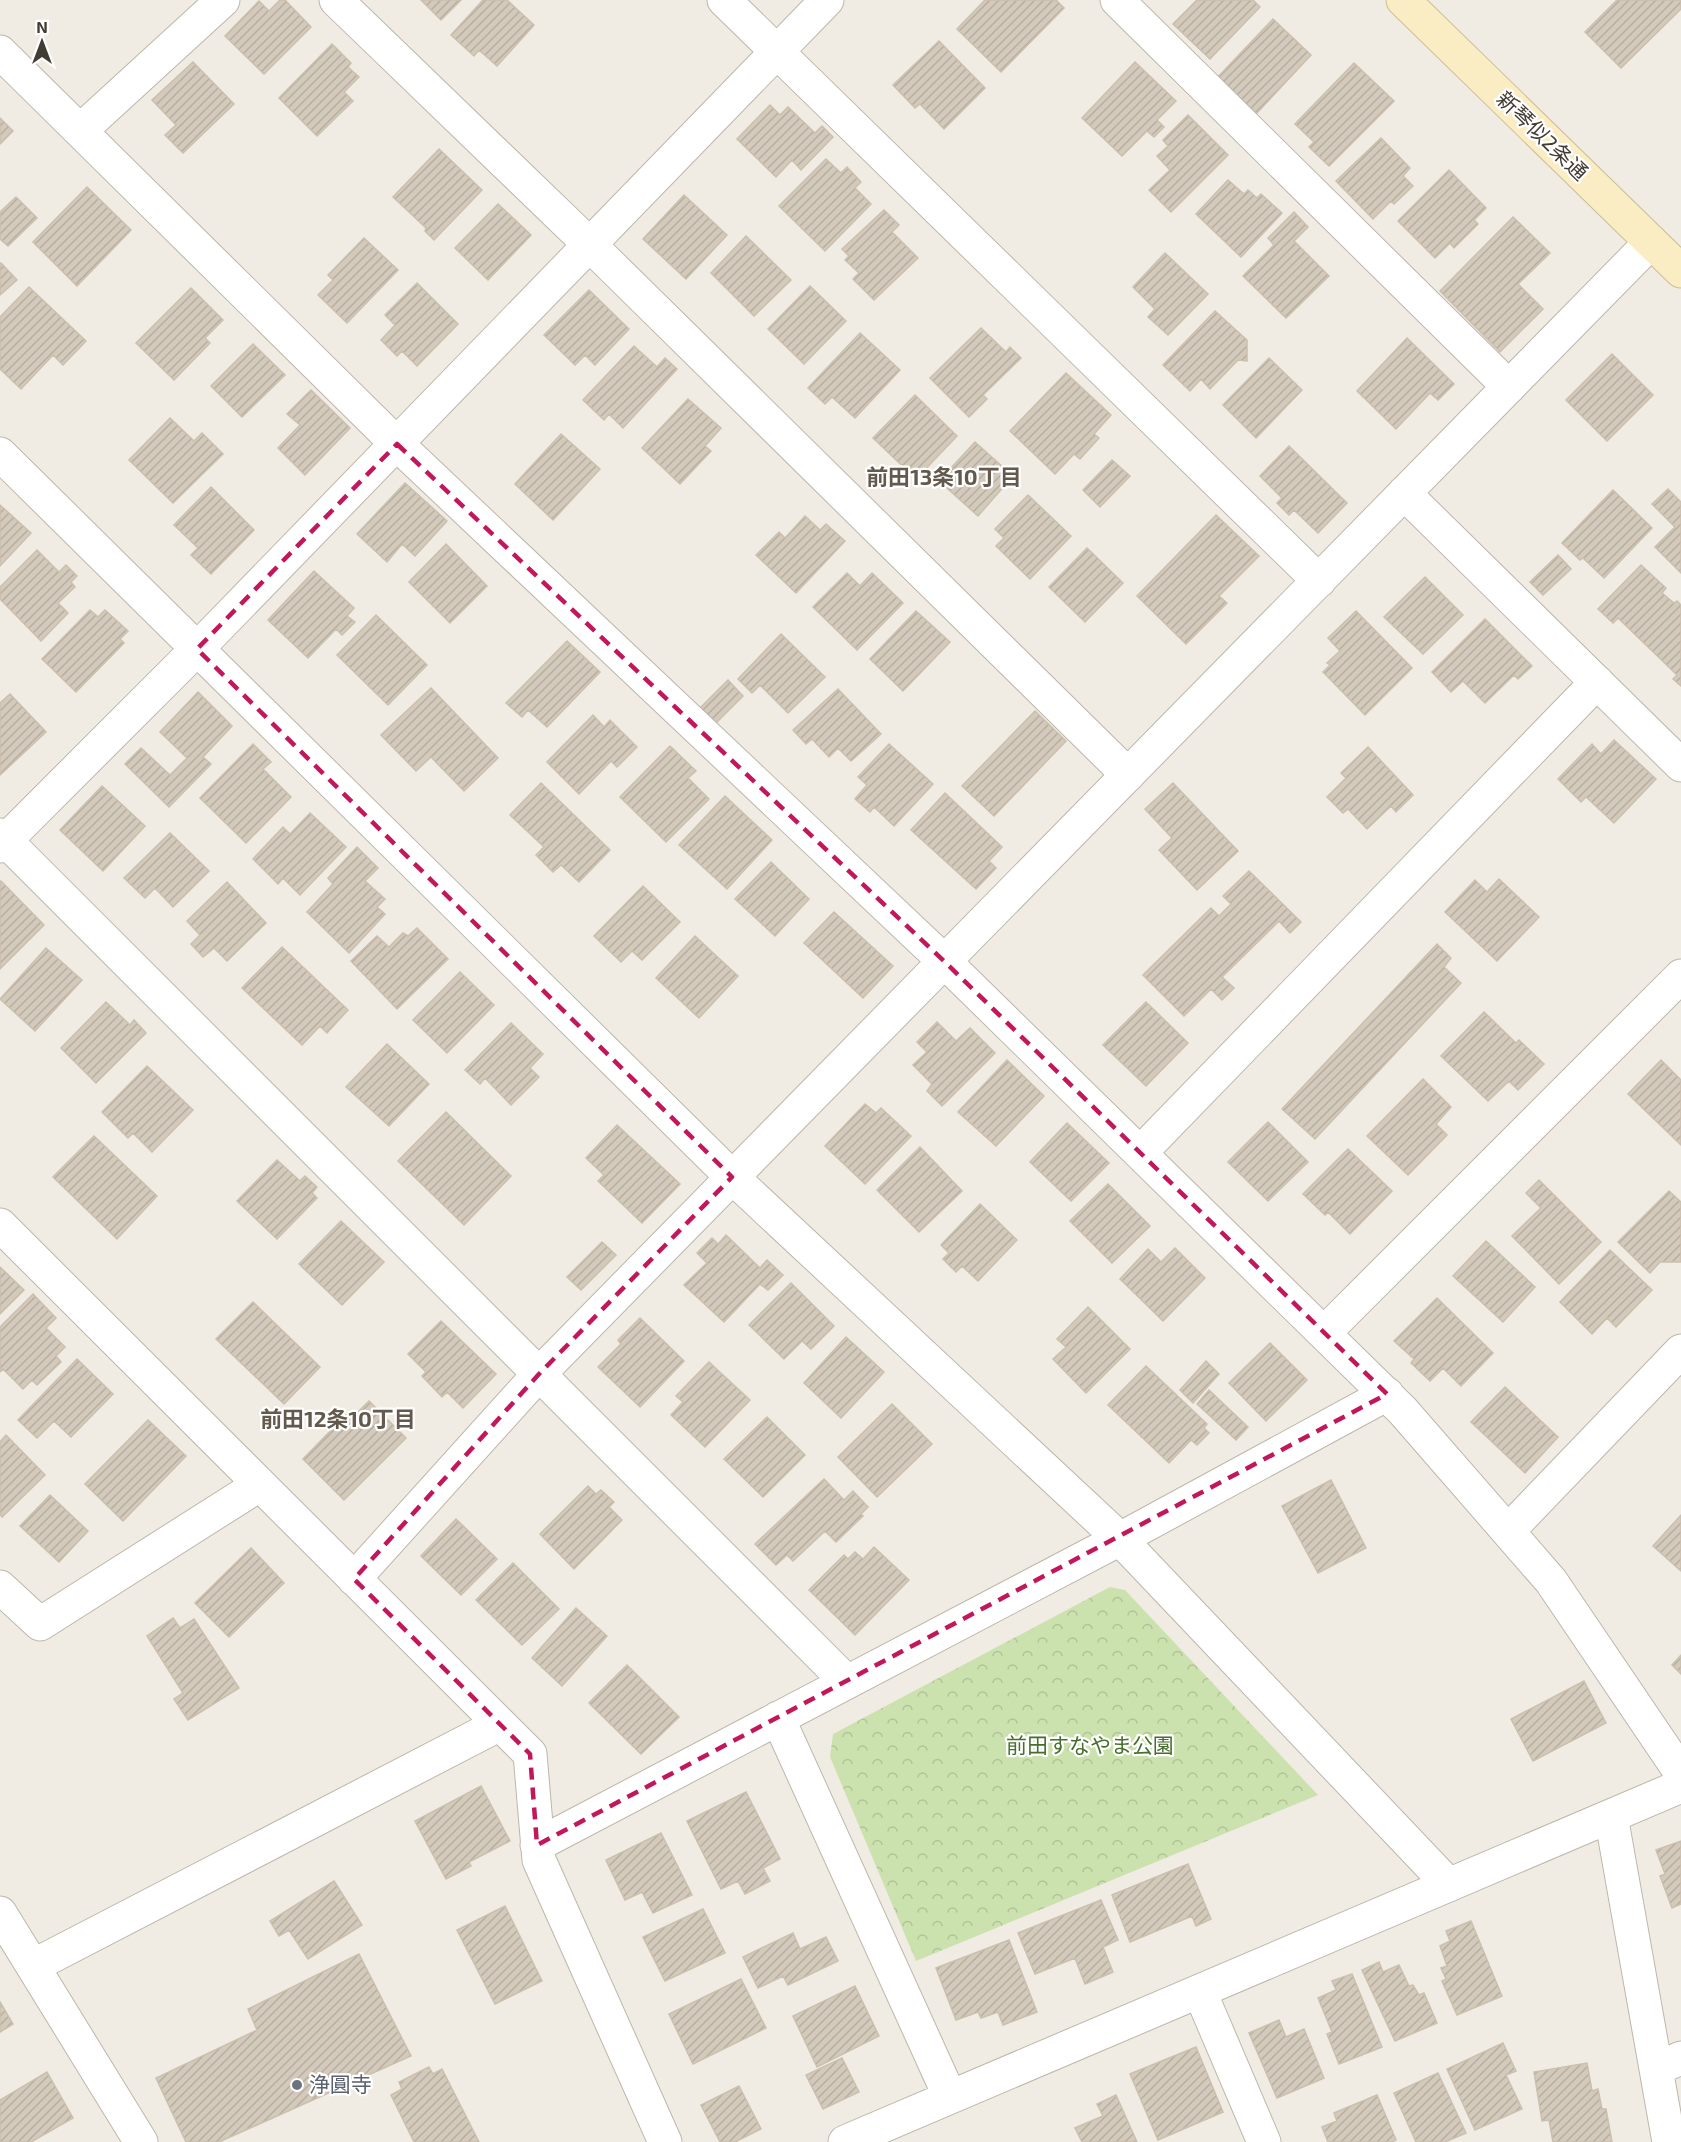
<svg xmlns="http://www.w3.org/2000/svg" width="1681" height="2142" viewBox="0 0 1681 2142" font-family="'Exo 2','Noto Sans JP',sans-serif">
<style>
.forest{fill:url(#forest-crowns)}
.building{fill:url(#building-hatch);stroke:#cbbfad;stroke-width:1.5}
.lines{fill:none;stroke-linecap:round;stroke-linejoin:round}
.street-casing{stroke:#beb6aa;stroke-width:35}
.secondary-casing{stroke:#cdbe96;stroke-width:35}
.street{stroke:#fff;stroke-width:33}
.secondary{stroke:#faecc3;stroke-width:33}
.marked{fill:none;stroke:#c2185b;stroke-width:4.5;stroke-dasharray:12 8;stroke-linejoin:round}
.worship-dot{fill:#6b7280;stroke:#fff;stroke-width:2}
.labels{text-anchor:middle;stroke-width:4.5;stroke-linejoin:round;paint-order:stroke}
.street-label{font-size:21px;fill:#413c34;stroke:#fff}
.park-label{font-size:21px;fill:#466e2c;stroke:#fff}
.worship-label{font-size:21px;fill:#5b616d;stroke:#fff;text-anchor:start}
.neighbourhood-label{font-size:22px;font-weight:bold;fill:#63594c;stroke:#fff}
</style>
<defs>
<pattern id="forest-crowns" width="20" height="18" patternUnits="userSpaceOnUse" patternTransform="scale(1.5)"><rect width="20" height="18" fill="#cce2ae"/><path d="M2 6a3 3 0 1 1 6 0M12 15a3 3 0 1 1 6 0" fill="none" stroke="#b0c396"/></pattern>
<pattern id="building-hatch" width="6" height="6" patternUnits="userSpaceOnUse" patternTransform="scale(1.5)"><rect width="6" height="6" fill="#d4cabc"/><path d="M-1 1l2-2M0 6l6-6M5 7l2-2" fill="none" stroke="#b7aea2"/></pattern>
</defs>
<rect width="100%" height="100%" fill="#f0ece3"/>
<path class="forest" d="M1110 1587 1125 1590 1318 1795 916 1961 830 1757 833 1734Z"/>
<path class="building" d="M280 0H285L311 27 264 74 225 36 259 1 269 11Z
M421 0H461L441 20Z
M483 0H507L534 25 497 66 479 50 474 56 451 35Z
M985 0H1056L1064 8 1001 72 957 29Z
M1197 0H1253L1260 7 1210 59 1173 24Z
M1617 0H1681V9L1621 68 1585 32Z
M1273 19 1311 55 1256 114 1217 78Z
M939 41 985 88 944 129 920 104 915 108 893 85Z
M332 44 351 63 348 67 359 77 344 92 353 101 317 136 279 98Z
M193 62 234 104 183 153 165 135 176 125 152 100Z
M1135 62 1176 101 1157 120 1164 127 1154 137 1147 131 1122 156 1082 118Z
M1354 63 1394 101 1329 166 1309 147 1314 142 1295 124Z
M770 105 780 115 788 107 815 133 822 126 833 137 801 170 792 160 776 177 737 139Z
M1188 115 1228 155 1171 212 1149 190 1170 170 1157 156 1168 146 1163 140Z
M0 118 13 131 0 144Z
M1381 138 1410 168 1403 176 1413 186 1394 204 1391 201 1373 219 1336 181Z
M439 149 482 190 434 240 425 231 426 228 393 197Z
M826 159 841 173 847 167 861 182 855 188 871 204 825 251 779 206Z
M1449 170 1486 208 1474 220 1478 224 1454 248 1450 243 1435 258 1398 221Z
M1228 180 1244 194 1248 190 1257 198 1261 194 1282 213 1241 257 1196 214Z
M87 187 131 230 77 286 33 242Z
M684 195 727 235 686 279 643 239Z
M16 197 37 218 8 246 0 239V212Z
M498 204 531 235 488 280 455 248Z
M884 210 899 225 892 232 918 258 874 300 853 279 859 273 845 260 849 256 842 249Z
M1294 212 1308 227 1294 241 1329 276 1286 318 1243 276 1274 245 1268 238Z
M1513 217 1550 253 1518 284 1543 309 1500 352 1440 291Z
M746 236 791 280 754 316 711 273Z
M364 238 398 270 347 323 318 295 333 280 328 275Z
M1165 253 1208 294 1168 335 1148 317 1155 309 1133 287Z
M1 263 17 280 0 295V264Z
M417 283 458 324 417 366 402 351 397 356 381 340 395 325 385 315Z
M810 286 846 321 804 364 768 329Z
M29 287 86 341 63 365 53 355 21 389 0 369V317Z
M191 288 223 320 205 338 210 343 174 380 136 343Z
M589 290 629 329 595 365 585 355 575 365 544 335Z
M1215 311 1247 340V361L1238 360 1210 389 1201 379 1190 391 1163 365Z
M981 328 1006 352 1010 347 1021 358 983 395 987 399 969 417 930 378Z
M860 333 900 370 855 418 832 397 825 404 808 388Z
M1407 338 1454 384 1438 400 1430 393 1396 429 1357 391Z
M253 344 285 375 242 417 211 386Z
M634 346 657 367 665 358 677 369 623 428 609 414 604 420 583 400Z
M1612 354 1653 395 1607 441 1566 400Z
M1269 358 1302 390 1256 438 1223 405Z
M1066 373 1111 415 1094 434 1099 438 1080 459 1074 454 1055 474 1010 431Z
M311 390 350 428 305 475 278 448 300 425 287 414Z
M915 395 957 436 916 479 873 438Z
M688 399 721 428 705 446 711 451 680 484 642 448Z
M170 418 194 441 202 433 223 454 173 503 129 460Z
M561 434 600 469 553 520 515 484Z
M975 442 1013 476 978 516 939 481Z
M1289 446 1347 503 1318 533 1294 510 1289 515 1277 503 1282 498 1260 476Z
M1112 460 1130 476 1100 507 1083 490Z
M405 483 447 521 415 556 402 544 387 562 357 534Z
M211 487 254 530 211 574 191 555 198 548 174 525Z
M1668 489 1681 502V573L1655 547 1675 527 1652 504Z
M1613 490 1652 528 1604 578 1583 558 1580 560 1562 543Z
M1028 495 1071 536 1030 579 996 546 1004 538 995 529Z
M0 505 31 533 0 566Z
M1216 515 1259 556 1219 596 1227 603 1186 644 1137 596Z
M805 516 820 530 826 524 845 541 796 593 756 555 779 532 785 538Z
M446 544 487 586 450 623 409 582Z
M1087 548 1123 583 1085 622 1049 587Z
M37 550 59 572 66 565 77 576 71 582 75 587 58 603 68 613 41 641 0 599V587Z
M1558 555 1571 569 1543 595 1530 582Z
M1641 565 1666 588 1662 593 1674 603 1677 601 1681 605V686L1673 679 1677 675 1618 618 1613 623 1598 609Z
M314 571 354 608 347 616 355 622 342 635 336 629 308 658 268 620Z
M847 573 860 586 872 573 903 603 857 650 813 607Z
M1425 577 1463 615 1423 654 1384 617Z
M90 610 98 617 105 610 128 631 120 639 124 643 76 692 42 659Z
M916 611 950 642 903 691 870 659Z
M1356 611 1412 668 1365 715 1323 672 1330 665 1327 663 1340 651 1328 638Z
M376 615 427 665 388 705 337 655Z
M1485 619 1532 666 1518 679 1514 675 1485 703 1463 681 1451 692 1432 672Z
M781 634 825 677 788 713 760 685 752 693 738 679Z
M567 641 600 672 547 727 528 710 522 717 506 703Z
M728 680 743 696 716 723 700 708Z
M431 688 498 758 464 791 431 757 416 771 381 735Z
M838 689 881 734 851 761 838 748 829 757 812 739 806 744 793 730Z
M198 692 232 726 203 757 211 764 169 807 125 764 141 748 170 775 187 758 160 732Z
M10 694 46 732 0 775V703Z
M1035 711 1066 741 994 816 962 786Z
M593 715 604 727 610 720 637 747 617 767 611 761 579 794 547 762Z
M1614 740 1656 779 1614 823 1586 797 1581 802 1558 779 1592 744 1601 754Z
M253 744 271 762 263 769 291 797 246 843 200 798Z
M889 744 933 784 894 826 874 807 870 812 855 799 867 785 858 777Z
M670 746 696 771 688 778 709 799 666 842 620 797Z
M1368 747 1413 795 1396 812 1391 806 1367 829 1348 809 1343 813 1327 797 1346 778 1341 773Z
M541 783 610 850 579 882 561 865 553 872 536 855 544 847 510 815Z
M1173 783 1238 851 1197 890 1159 850 1172 838 1145 809Z
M102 786 145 826 103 871 60 830Z
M945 793 1002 847 989 861 996 868 976 889 911 830Z
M725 796 772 840 727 889 679 845Z
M310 813 346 847 300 895 283 878 278 884 253 859 283 827 290 834Z
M170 833 209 871 173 907 155 888 145 898 124 878Z
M357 847 378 868 365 881 385 899 377 907 385 914 349 953 307 912 333 884 328 878Z
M771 862 809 899 775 936 735 899Z
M1249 871 1301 922 1290 933 1279 921 1222 977 1234 988 1222 1000 1211 989 1184 1016 1143 975 1211 908 1219 916 1231 904 1223 896Z
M1499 879 1539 917 1497 961 1445 912 1475 880 1487 892Z
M1 881 44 925 0 969V883Z
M227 882 266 923 227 961 214 948 203 957 191 944 200 935 187 921Z
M643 886 680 922 642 960 632 951 621 962 594 936Z
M834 912 893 966 863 998 804 943Z
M417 928 448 959 397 1009 351 961 377 936 389 947 403 933 408 936Z
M695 936 738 976 699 1018 656 978Z
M1437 944 1451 958 1444 967 1461 983 1315 1139 1282 1109Z
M282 947 348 1010 327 1033 320 1026 302 1045 242 988Z
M46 948 82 980 35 1031 0 999Z
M460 972 494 1005 447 1053 413 1020Z
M106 1002 130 1025 134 1020 146 1033 96 1083 61 1048Z
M1146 1002 1188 1043 1146 1086 1103 1045Z
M1484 1012 1516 1043 1519 1040 1544 1064 1518 1090 1509 1081 1488 1101 1441 1056Z
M937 1022 956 1041 970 1028 995 1053 942 1106 927 1091 932 1084 913 1065 927 1052 917 1042Z
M511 1023 543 1054 530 1068 539 1077 511 1105 485 1078 480 1084 465 1070Z
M387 1044 429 1084 389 1126 346 1087Z
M1007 1060 1044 1096 996 1146 958 1112Z
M1661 1060 1681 1080V1145L1628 1094Z
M147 1066 193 1110 152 1152 133 1133 128 1138 102 1112Z
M1423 1079 1451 1107 1436 1124 1447 1135 1408 1175 1367 1136Z
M865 1104 876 1113 881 1108 911 1136 865 1184 825 1146Z
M446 1112 511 1176 464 1225 398 1161Z
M1268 1122 1308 1162 1268 1201 1228 1162Z
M1067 1123 1109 1163 1071 1201 1030 1162Z
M617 1125 680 1184 642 1223 598 1181 604 1175 586 1158Z
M94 1136 157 1196 117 1239 53 1177Z
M920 1147 962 1191 919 1232 877 1190Z
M1348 1149 1392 1191 1350 1234 1328 1212 1325 1215 1303 1194Z
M277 1160 300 1181 305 1176 317 1187 312 1193 317 1198 277 1239 237 1201Z
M1539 1180 1601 1242 1559 1284 1512 1236 1541 1208 1526 1193Z
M1108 1184 1150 1226 1112 1263 1070 1221Z
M1669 1191 1681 1202V1262H1660L1650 1273 1618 1242Z
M980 1204 1017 1240 978 1281 962 1266 956 1272 943 1259 949 1253 941 1245Z
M341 1221 384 1262 342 1305 299 1264Z
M726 1235 760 1268 767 1260 783 1275 768 1290 760 1284 724 1322 684 1285 707 1263 697 1253 712 1238 718 1244Z
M1486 1241 1535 1287 1503 1322 1453 1276Z
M602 1242 616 1255 581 1290 567 1277Z
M1175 1248 1205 1278 1163 1321 1120 1279 1148 1249 1161 1262Z
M1610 1250 1652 1290 1616 1327 1607 1318 1592 1334 1560 1302Z
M0 1267 24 1290 0 1314Z
M791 1283 834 1326 811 1349 802 1341 784 1359 749 1325Z
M33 1294 56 1318 46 1328 65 1347 56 1356 61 1362 37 1385 32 1380 23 1389 3 1369 0 1372V1327Z
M1437 1298 1493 1353 1461 1386 1443 1368 1430 1381 1411 1363 1414 1359 1394 1341Z
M253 1302 320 1367 284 1404 216 1339Z
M1088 1307 1130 1349 1086 1393 1053 1359 1066 1347 1057 1339Z
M640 1318 684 1361 640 1407 598 1367 621 1344 618 1340Z
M441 1321 496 1374 463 1408 447 1392 442 1397 422 1376 426 1372 408 1354Z
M846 1337 884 1372 841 1418 804 1383Z
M1270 1343 1307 1380 1266 1421 1229 1383Z
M77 1359 113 1394 71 1437 54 1421 37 1438 18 1420Z
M1206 1361 1219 1374 1193 1403 1180 1390Z
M709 1362 750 1400 705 1447 671 1415 683 1402 676 1396Z
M1146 1366 1207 1424 1204 1428 1209 1433 1197 1445 1191 1440 1169 1463 1108 1405Z
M1505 1387 1558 1437 1525 1473 1471 1422Z
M1209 1390 1248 1427 1236 1440 1197 1404Z
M369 1401 406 1438 344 1500 303 1459 346 1415 350 1420Z
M892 1404 932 1444 877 1497 838 1457Z
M767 1417 805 1455 763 1497 724 1459Z
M148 1420 186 1456 123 1521 85 1484Z
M6 1435 45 1475 2 1517 0 1514V1442Z
M824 1479 844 1500 853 1491 868 1507 861 1514 863 1516 836 1542 825 1531 793 1561 787 1555 776 1565 755 1544Z
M1331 1480 1366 1548 1318 1573 1282 1506Z
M588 1486 596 1494 601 1490 614 1502 609 1507 622 1520 574 1569 540 1534Z
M50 1495 88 1531 59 1562 20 1526Z
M1681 1515V1571L1653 1546Z
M456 1519 497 1559 461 1595 421 1556Z
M874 1547 909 1580 855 1635 809 1590 844 1555 848 1559 855 1552 863 1559Z
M251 1548 284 1583 229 1637 195 1603Z
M513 1563 559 1609 522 1645 476 1600Z
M576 1608 607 1636 562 1686 532 1658Z
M173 1618 180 1628 194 1619 239 1688 188 1720 174 1699 183 1693 147 1636Z
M1681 1655V1674L1672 1665Z
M627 1665 679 1717 641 1754 589 1703Z
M1584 1681 1606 1723 1533 1761 1511 1719Z
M481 1786 510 1841 469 1862 471 1866 446 1879 415 1821Z
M746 1792 780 1859 763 1868 770 1881 745 1894 738 1881 721 1889 687 1821Z
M661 1833 692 1895 653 1913 642 1892 625 1900 606 1860Z
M1681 1841V1904L1672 1908 1660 1876 1665 1874 1656 1850Z
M1188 1864 1211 1919 1196 1926 1192 1916 1130 1942 1112 1895Z
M334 1881 362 1925 308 1959 289 1930 279 1936 270 1921Z
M1101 1900 1118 1940 1103 1947 1113 1972 1085 1984 1075 1958 1035 1974 1018 1933Z
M505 1906 542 1981 495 2004 457 1930Z
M703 1909 725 1953 665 1981 643 1937Z
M1471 1921 1502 1996 1457 2015 1442 1981 1446 1979 1441 1968 1447 1966 1440 1946 1450 1941 1446 1931Z
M793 1933 800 1949 826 1937 838 1961 788 1985 783 1976 758 1988 743 1957Z
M1009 1940 1037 2012 1003 2025 998 2012 981 2018 978 2012 956 2020 936 1968Z
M359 1954 411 2056 219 2142H186L156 2078 257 2030 248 2009Z
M1379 1962 1383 1972 1399 1965 1409 1986 1413 1985 1419 1995 1424 1993 1437 2023 1395 2041 1362 1970Z
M1352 1974 1382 2047 1339 2064 1327 2034 1332 2032 1318 1998 1336 1990 1332 1981Z
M741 1979 766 2028 693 2064 669 2014Z
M855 1986 879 2036 817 2067 793 2016Z
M0 2002 13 2024 0 2032Z
M1279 2020 1286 2037 1304 2029 1324 2078 1277 2098 1249 2033Z
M1503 2043 1516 2071 1506 2075 1522 2109 1475 2130 1447 2069Z
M1196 2047 1223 2112 1158 2140 1130 2074Z
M842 2058 859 2092 823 2109 806 2075Z
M1587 2063 1592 2091 1598 2089 1602 2109H1606L1612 2142H1553L1549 2120 1542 2121 1534 2072Z
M429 2067 433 2074 442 2069 479 2142H414L391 2095 402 2089 399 2082Z
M47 2072 73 2118 31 2142H0V2100Z
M1438 2073 1466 2133 1445 2142H1416L1394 2093Z
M739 2086 761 2129 735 2142H720L701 2105Z
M1116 2095 1137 2142H1082L1075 2128 1103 2116 1097 2104Z
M1377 2095 1396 2140 1392 2142H1328L1322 2127 1337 2121 1334 2113Z"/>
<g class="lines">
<defs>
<path id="street" d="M336 0 590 245 1128 775
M724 0 1319 581
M1117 0 1509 387
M0 52 397 444 944 961 1403 1411 1551 1581 1681 1773
M80 131 223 0
M0 454 732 1177 1120 1539 1449 1885
M1404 493 1681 765
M0 835 847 1682
M0 846 197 649 827 0
M1140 1153 1597 682
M0 1225 530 1754 539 1860 665 2142
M1324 1333 1681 976
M1508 1531 1681 1351
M354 1579 539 1374 1651 242
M0 1587 40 1624 259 1485
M778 1718 950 2097
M1611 1816 1669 2142
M537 1845 1120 1539 1387 1394
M0 1913 141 2142
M33 1966 500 1724
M1200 1992 1264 2142
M1656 2069 1681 2058
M845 2142 1681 1786"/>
<path id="secondary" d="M1403 0 1681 271"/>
</defs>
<use href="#street" class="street-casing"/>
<use href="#secondary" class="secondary-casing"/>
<use href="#street" class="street"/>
<use href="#secondary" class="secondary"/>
</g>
<path class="marked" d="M397 444 944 961 1387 1394 537 1845 530 1754 354 1579 539 1374 732 1177 197 649Z"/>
<circle class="worship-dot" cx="297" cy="2085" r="6"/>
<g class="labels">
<g class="street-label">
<text transform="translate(1542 136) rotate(44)" y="7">新琴似2条通</text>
</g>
<g class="park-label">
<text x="1090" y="1753">前田すなやま公園</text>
</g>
<g class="worship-label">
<text x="309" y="2092">浄圓寺</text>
</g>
<g class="neighbourhood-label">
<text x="944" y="485">前田13条10丁目</text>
<text x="338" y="1427">前田12条10丁目</text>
</g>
</g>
<g transform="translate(42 42)" stroke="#ffffff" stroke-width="4.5" paint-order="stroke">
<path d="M0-4.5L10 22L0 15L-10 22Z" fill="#413c34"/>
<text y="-9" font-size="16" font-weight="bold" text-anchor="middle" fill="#413c34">N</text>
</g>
</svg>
